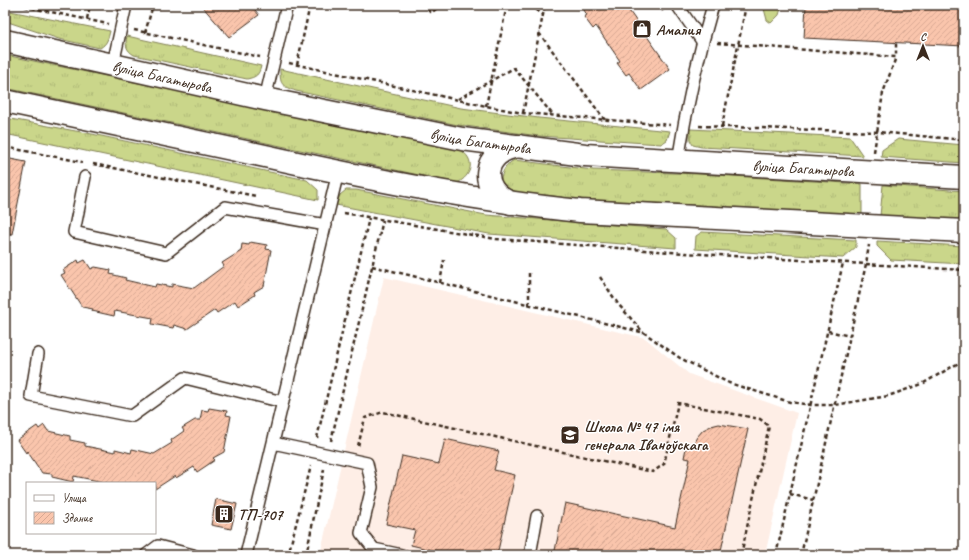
<svg xmlns="http://www.w3.org/2000/svg" width="969" height="560" viewBox="0 0 969 560" font-family="Caveat,sans-serif">
<style>
.built{fill:#feeee6}
.grass{fill:url(#grass-tufts);stroke:#828054}
.building{fill:url(#building-hatch);stroke:#3b2a1e}
.lines{fill:none;stroke-linecap:round;stroke-linejoin:round}
.service-casing{stroke:#3b2a1e;stroke-width:14}
.tertiary-casing{stroke:#3b2a1e;stroke-width:25}
.path{stroke:#3b2a1e;stroke-width:2.5;stroke-dasharray:4 3;stroke-linecap:butt}
.service{stroke:#fff;stroke-width:11}
.tertiary{stroke:#fff;stroke-width:22}
.labels{text-anchor:middle;stroke-width:3;stroke-linejoin:round;paint-order:stroke}
.poi-label{font-size:16px;font-weight:bold;fill:#3b2a1e;stroke:#fff;text-anchor:start}
.street-label{font-size:16px;fill:#3b2a1e;stroke:#fff}
</style>
<defs>
<pattern id="grass-tufts" width="24" height="20" patternUnits="userSpaceOnUse"><rect width="24" height="20" fill="#cad68a"/><path d="M3 7l-1-3M5 7V3M7 7l1-3M15 17l-1-3M17 17v-4M19 17l1-3" fill="none" stroke="#aeb877"/></pattern>
<pattern id="building-hatch" width="6" height="6" patternUnits="userSpaceOnUse"><rect width="6" height="6" fill="#fac5ac"/><path d="M-1 1l2-2M0 6l6-6M5 7l2-2" fill="none" stroke="#d7a994"/></pattern>
</defs>
<rect width="100%" height="100%" fill="#fff"/>
<filter id="ink" filterUnits="userSpaceOnUse"><feTurbulence type="fractalNoise" baseFrequency=".025" numOctaves="2"/><feDisplacementMap in="SourceGraphic" scale="8" xChannelSelector="R" yChannelSelector="G"/><feConvolveMatrix kernelMatrix="1 2 1 2 8 2 1 2 1" color-interpolation-filters="sRGB"/></filter>
<g filter="url(#ink)">
<path class="built" d="M384 277 645 338 689 374 797 413 765 555H320Z"/>
<path class="grass" d="M763 5H782L779 15 771 23 767 20Z
M5 10 110 31C108 39 107 44 100 48L59 39 5 21Z
M127 36 261 66C259 75 256 77 247 79L134 55C126 50 125 45 127 36Z
M5 55 460 150C476 159 472 176 457 183L5 88Z
M280 69 461 108 539 118 670 131 667 140 661 144 539 136 458 125 296 91C281 86 280 84 280 69Z
M5 118 92 134 307 180 318 190V200L5 134Z
M690 129 850 137 863 156 701 147 693 145 690 140Z
M898 139 964 145V163L881 157 882 150Z
M514 160 593 170 699 174 862 184V215L695 205 589 200 516 192 506 188 501 181C502 171 505 166 514 160Z
M883 185 964 191V222L880 216Z
M346 190H356L486 215 666 229 676 238V248L489 234 336 205 340 195Z
M702 232 856 240V247L843 258 695 249 696 236Z
M877 241 964 246V264L891 260 877 246Z"/>
<path class="building" d="M201 5H251L259 15 229 37Z
M581 5H625L670 69 641 90 629 73 626 75 617 63 620 61 596 26 593 29 584 17 587 15Z
M806 5H964V46L804 38Z
M5 158 26 162 12 234 5 233Z
M250 242 267 245 266 249 271 250 264 286 254 292 255 295 238 306 235 301 217 313 215 310 187 329 174 325 173 328 152 324 153 318 115 311 114 316 92 311 93 309 82 307 61 275 65 273 63 270 78 260 79 263 85 260 91 269 95 267 111 270 110 274 126 278 125 280 155 287 156 284 172 287V284L194 288 224 266 222 263 241 251 242 244 249 245Z
M209 408 227 411 226 415 231 416 224 452 213 458 215 460 197 472 194 467 176 478 175 476 155 489V483H108L74 476 73 482 52 477V474L42 473 27 451 26 453 17 440 37 426 39 429 44 425 48 431 70 436V440L85 443V446L115 452V449L131 453 132 449 154 454 172 443 171 440 184 431 182 428 195 420H200L202 410 208 411Z
M719 424 748 429 720 555H554L565 503 675 527 690 459 684 458 687 443 693 444 697 437 703 430 711 426Z
M445 439 499 451 494 470 515 475 497 555H453L411 545 415 530 386 524 402 456 439 464Z
M216 499 237 504 231 529 211 525Z"/>
<g class="lines">
<defs>
<path id="service" d="M677 5 702 41
M113 64 126 5
M265 99 287 5
M678 161C686 108 698 56 713 5
M85 177 74 232 166 253 225 207 326 225
M38 354 31 396 132 416 185 378 283 402
M273 443 367 463 372 487 361 533 374 549 402 555
M146 555 158 546 193 555
M246 555 338 172
M530 555 537 516"/>
<g id="tertiary">
<path id="s1" d="M5 41 265 99 462 139 585 155 964 177"/>
<path d="M5 101C92 119 178 138 265 156 369 179 474 200 580 211L964 231"/>
<path d="M511 203C477 190 482 151 518 146"/>
</g>
</defs>
<use href="#service" class="service-casing"/>
<use href="#tertiary" class="tertiary-casing"/>
<path class="path" d="M18 5 108 24
M423 5 431 13 441 5
M531 5 543 15
M658 5 663 11
M87 19 90 5
M134 30 260 57
M145 33 153 5
M539 33 605 120
M717 43 896 57V42
M289 63 486 106 523 113 670 125
M297 65 310 5
M458 99 514 68 553 115
M486 106 507 5
M523 113 545 5
M699 126 878 132 964 140
M722 126 746 5
M5 147 82 162
M874 152 883 93 896 57
M93 164 256 196
M344 213 496 239 685 253 964 270
M372 266 641 332
M529 273V305
M600 277 618 304 643 332 680 358 729 383 790 402 811 405H835L888 396 922 384 964 360
M440 283 444 260
M828 331 850 336
M317 438 369 218
M331 441 383 220
M358 446 365 418 383 412 653 472 664 464 678 403 760 419 769 426 741 555
M790 494 813 500
M288 555 311 466
M306 555 324 469
M776 555 843 263
M801 555 866 264 869 245"/>
<use href="#service" class="service"/>
<use href="#tertiary" class="tertiary"/>
</g>
</g>
<defs>
<symbol id="shop-square" viewBox="-11 -11 22 22"><rect x="-9" y="-9" width="18" height="18" rx="4" fill="#3b2a1e" stroke="#fff"/><path d="M-5-2.5h2.3a2.7 3.5 0 0 1 5.4 0H5L5.5 6h-11ZM-1.5-2.5h3a1.5 2.3 0 0 0-3 0Z" fill="#fff"/></symbol>
<symbol id="school-square" viewBox="-11 -11 22 22"><rect x="-9" y="-9" width="18" height="18" rx="4" fill="#3b2a1e" stroke="#fff"/><path d="M0-5L7-2L0 1L-7-2ZM-4 1L0 2.5L4 1V4Q0 6-4 4Z" fill="#fff"/></symbol>
<symbol id="building-square" viewBox="-11 -11 22 22"><rect x="-9" y="-9" width="18" height="18" rx="4" fill="#3b2a1e" stroke="#fff"/><path d="M-4-6H4V6H1V3H-1V6H-4ZM-2.5-4.3h1.7v1.8h-1.7ZM.8-4.3h1.7v1.8H.8ZM-2.5-1h1.7V.8h-1.7ZM.8-1h1.7V.8H.8Z" fill="#fff"/></symbol>
</defs>
<g fill-rule="evenodd">
<use href="#shop-square" x="631" y="18" width="22" height="22"/>
<use href="#school-square" x="559" y="424" width="22" height="22"/>
<use href="#building-square" x="213" y="503" width="22" height="22"/>
</g>
<g class="labels">
<g class="poi-label">
<text x="656" y="35">Амалия</text>
<text x="584" y="432">Школа № 47 імя<tspan x="584" dy="18">генерала Іваноўскага</tspan></text>
<text x="238" y="520">ТП-707</text>
</g>
<g class="street-label">
<text dy="6" stroke="none"><textPath href="#s1" startOffset="161">вуліца Багатырова</textPath></text>
<text dy="6" stroke="none"><textPath href="#s1" startOffset="486">вуліца Багатырова</textPath></text>
<text dy="6" stroke="none"><textPath href="#s1" startOffset="810">вуліца Багатырова</textPath></text>
</g>
</g>
<rect width="969" height="560" fill="none" stroke="#fff" stroke-width="20"/>
<rect x="10" y="10" width="949" height="540" fill="none" stroke="#3b2a1e" stroke-width="1.5" filter="url(#ink)"/>
<rect x="26" y="482" width="130" height="52" fill="#ffffff" stroke="#b1aaa5"/>
<rect x="34" y="495" width="20" height="6" fill="#ffffff" stroke="#b1aaa5"/>
<text x="62" y="502" font-size="12" fill="#3b2a1e">Улица</text>
<rect x="34" y="512" width="20" height="12" fill="url(#building-hatch)" stroke="#b1aaa5"/>
<text x="62" y="522" font-size="12" fill="#3b2a1e">Здание</text>
<g transform="translate(923 46)" stroke="#ffffff" stroke-width="3" paint-order="stroke">
<path d="M0-3L7 15L0 10L-7 15Z" fill="#3b2a1e"/>
<text y="-6" font-size="11" font-weight="bold" text-anchor="middle" fill="#3b2a1e">С</text>
</g>
</svg>
